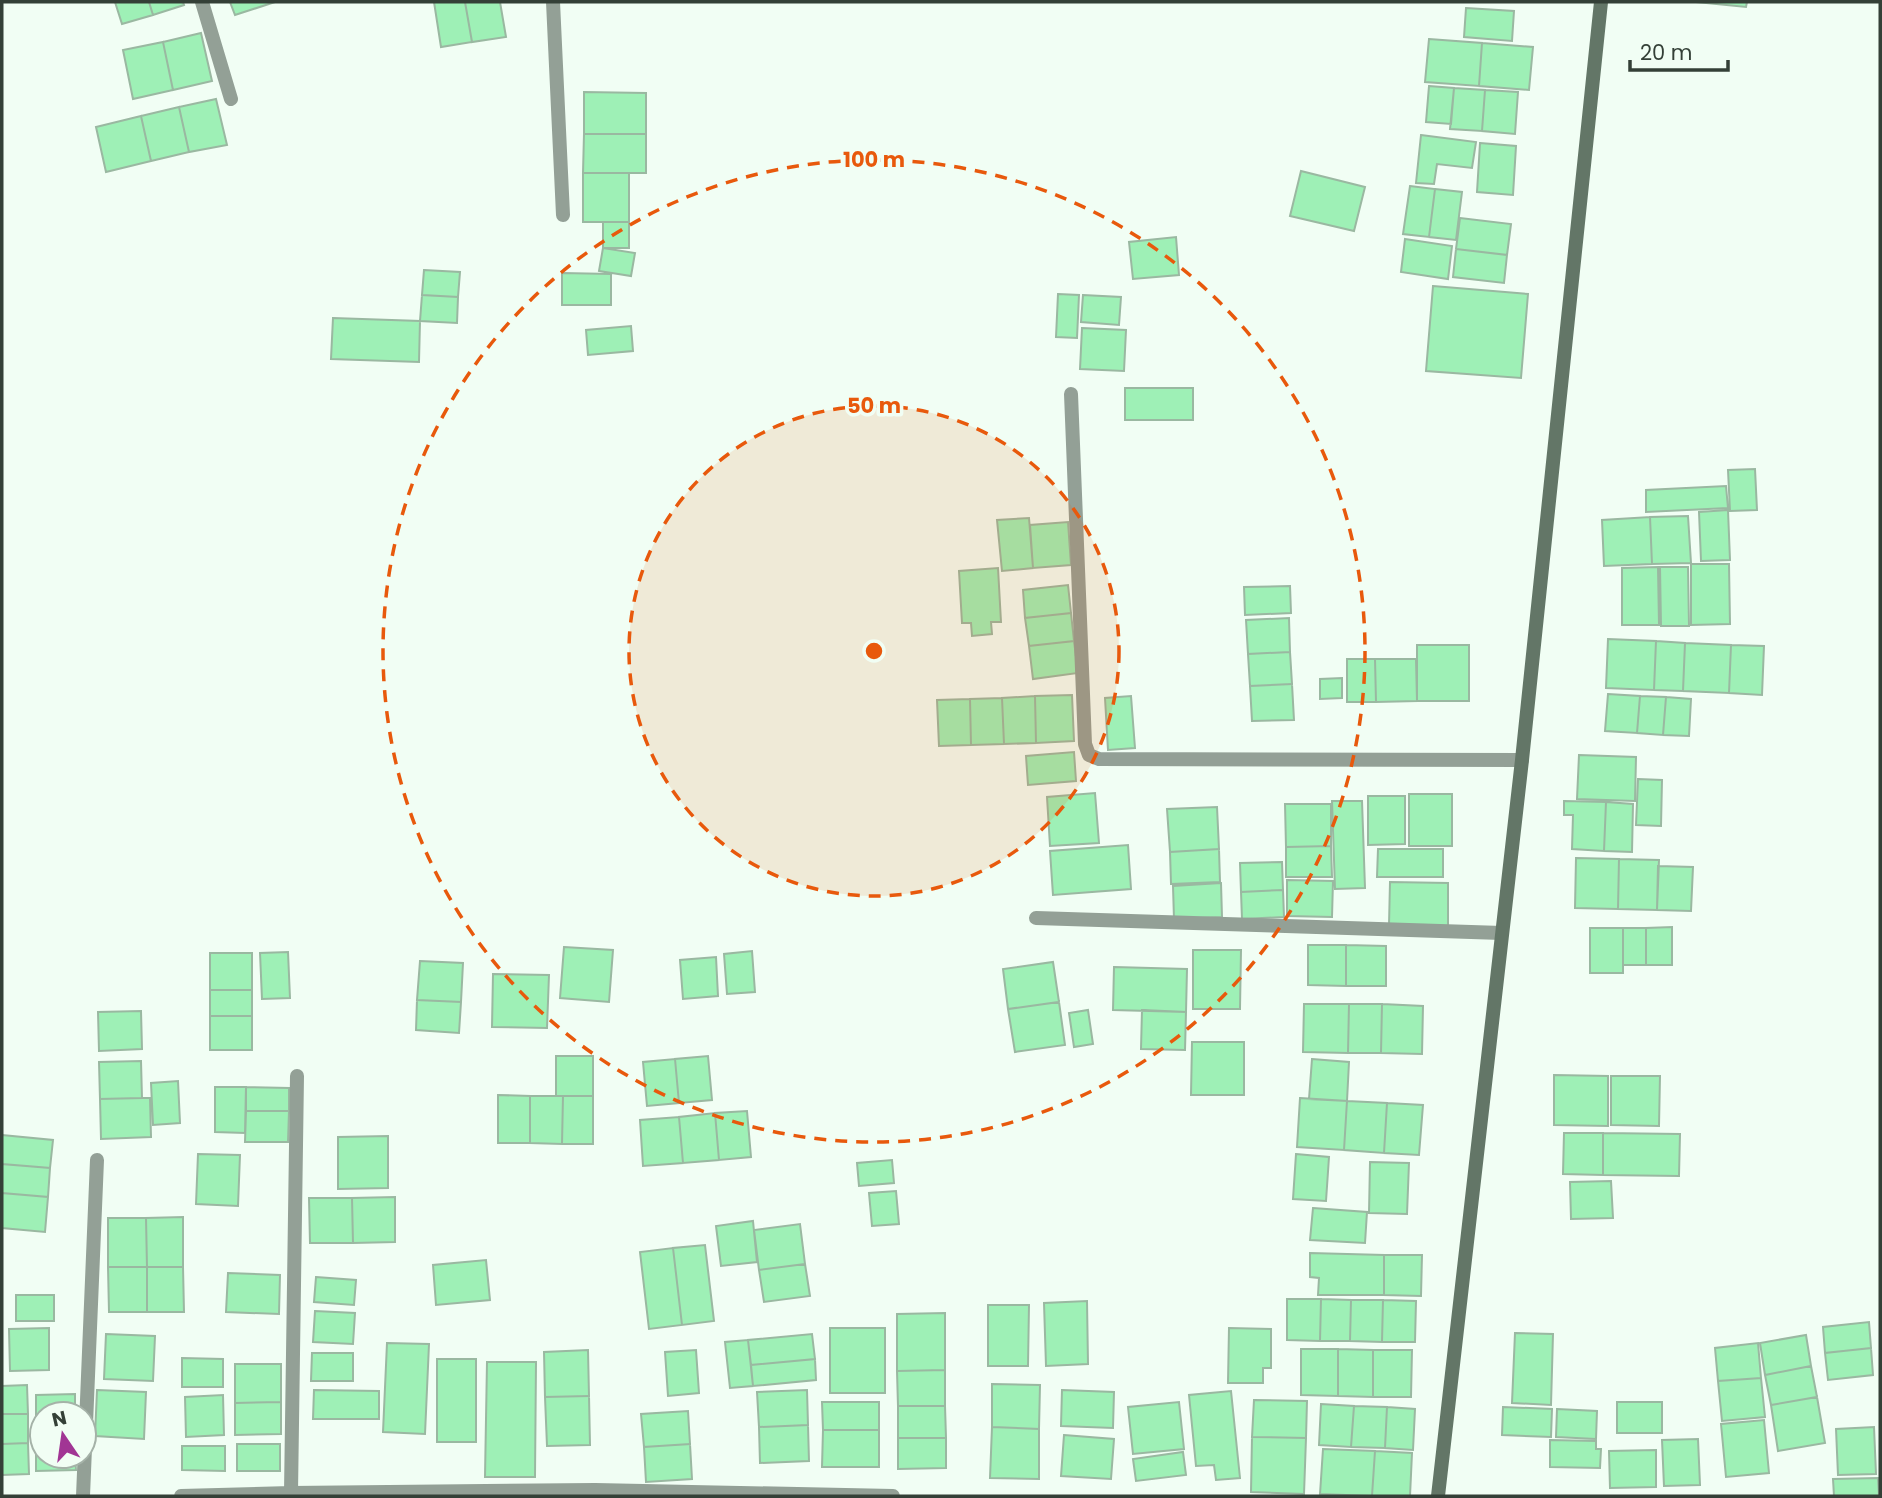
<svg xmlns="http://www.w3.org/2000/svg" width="1882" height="1498" viewBox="0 0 1882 1498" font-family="Poppins,sans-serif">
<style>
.building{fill:#9ef0b6;stroke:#9ab8a1;stroke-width:2}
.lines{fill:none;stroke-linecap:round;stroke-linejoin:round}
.street{stroke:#93a096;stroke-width:14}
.secondary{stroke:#637667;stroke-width:14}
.ring{fill:none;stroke:#e8590c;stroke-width:3.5;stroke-dasharray:12 9}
.centre{fill:#e8590c;stroke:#f1fef4;stroke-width:3.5}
.ring-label{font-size:21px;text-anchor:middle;font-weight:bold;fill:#e8590c;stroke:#f1fef4;stroke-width:7;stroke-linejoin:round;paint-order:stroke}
</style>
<rect width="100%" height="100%" fill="#f1fef4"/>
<path class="building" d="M115 2H149L153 15 122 24Z
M149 2H183L184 5 153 15Z
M230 2H275L235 15Z
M434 2H465L472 42 441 47Z
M465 2H500L506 37 472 42Z
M1696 2H1747L1746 7Z
M1466 8 1514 11 1512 41 1464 37Z
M201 33 212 81 173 90 163 42Z
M1429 39 1482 43 1479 86 1425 82Z
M163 42 173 90 133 99 123 50Z
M1482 43 1533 47 1529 90 1479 86Z
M1429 86 1454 88 1451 124 1426 122Z
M1454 88 1485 90 1482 131 1450 129Z
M1485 90 1518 92 1515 134 1482 131Z
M584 92 646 93V134H584Z
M216 99 227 145 189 152 179 107Z
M179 107 189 152 151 161 141 116Z
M141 116 151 161 106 172 96 127Z
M584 134H646V173H583Z
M1421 135 1476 142 1472 168 1437 164 1434 184 1416 183Z
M1480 143 1516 146 1513 195 1477 192Z
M1301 171 1365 187 1354 231 1290 216Z
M583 173H629V222H583Z
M1410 186 1435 189 1429 237 1403 234Z
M1435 189 1462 192 1456 240 1429 237Z
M1460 218 1511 224 1507 255 1456 249Z
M603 222H629V248H603Z
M1176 237 1179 275 1133 279 1129 242Z
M1405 239 1452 246 1448 279 1401 272Z
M603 248 635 253 631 276 599 271Z
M1456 249 1507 255 1504 283 1453 277Z
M424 270 460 272 458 297 422 295Z
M562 273 611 274V305H562Z
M1433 286 1528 294 1521 378 1426 371Z
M1058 294 1079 295 1077 338 1056 337Z
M422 295 458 297 457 323 420 321Z
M1083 295 1121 297 1119 325 1081 322Z
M333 318 420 321 419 362 331 359Z
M631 326 633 351 588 355 586 330Z
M1082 328 1126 330 1124 371 1080 369Z
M1125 388H1193V420H1125Z
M1755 469 1757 510 1730 511 1728 470Z
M1726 486 1728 508 1646 512V490Z
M1728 510 1730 560 1701 561 1699 512Z
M1688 516 1691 563 1652 564 1650 517Z
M1650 517 1652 564 1604 566 1602 520Z
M1029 518 1033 568 1002 571 997 520Z
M1068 522 1071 565 1033 568 1030 525Z
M1691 564H1729L1730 624 1691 625Z
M1658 567 1659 625H1622V568Z
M1660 567H1688L1689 626H1661Z
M998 568 1001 622H991L992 634 972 636 971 623H962L959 571Z
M1068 585 1071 613 1025 618 1023 590Z
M1290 586 1291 613 1245 615 1244 587Z
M1071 613 1074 641 1029 646 1025 618Z
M1289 618 1290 652 1248 654 1246 620Z
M1608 639 1656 641 1654 690 1606 688Z
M1074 641 1078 673 1033 679 1029 646Z
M1656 641 1685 643 1683 691 1654 690Z
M1685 643 1731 645 1729 693 1683 691Z
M1417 645H1469V701H1417Z
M1731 645 1764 646 1762 695 1729 693Z
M1290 652 1292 684 1250 686 1248 654Z
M1347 659H1375L1376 702H1347Z
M1375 659H1416L1417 701 1376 702Z
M1342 678V698L1320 699V679Z
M1292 684 1294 720 1252 721 1250 686Z
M1608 694 1640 696 1637 733 1605 731Z
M1072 695 1074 741 1036 743 1035 696Z
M1035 696 1036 743 1004 744 1002 698Z
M1131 696 1135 748 1108 750 1105 698Z
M1640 696 1666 697 1663 735 1637 733Z
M1666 697 1691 699 1689 736 1663 735Z
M1002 698 1004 744 971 745 970 699Z
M970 699 971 745 939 746 937 700Z
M1074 752 1076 781 1028 785 1026 756Z
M1579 755 1636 757 1635 801 1577 799Z
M1638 779 1662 780 1661 826 1636 825Z
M1095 793 1099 843 1050 846 1047 797Z
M1409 794H1452V846H1409Z
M1368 796H1405V844L1368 845Z
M1332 801H1362L1365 888 1335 889Z
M1564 801 1606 802 1604 851 1572 849 1573 815H1564Z
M1606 802 1633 804 1632 852 1604 851Z
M1285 804H1331V846L1286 847Z
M1217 807 1219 849 1170 852 1167 809Z
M1128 845 1131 889 1053 895 1050 851Z
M1331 846 1332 877H1286V847Z
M1219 849 1220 882 1171 884 1170 852Z
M1378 849H1443V877H1377Z
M1576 858 1619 859 1618 909 1575 908Z
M1619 859 1659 860 1657 910 1618 909Z
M1282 862 1283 890 1241 892 1240 863Z
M1658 866 1693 867 1691 911 1657 910Z
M1287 880 1333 881 1332 917 1287 916Z
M1390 882 1448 883V926L1389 925Z
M1221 883 1222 917 1174 919 1173 886Z
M1283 890 1284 917 1242 919 1241 892Z
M1672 927V965H1646V928Z
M1590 928H1623V973H1590Z
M1623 928H1646V965H1623Z
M1308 945H1346V986L1308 985Z
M1346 945 1386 946V986H1346Z
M564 947 613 950 609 1002 560 998Z
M1193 950H1241L1240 1009H1193Z
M752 951 755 992 727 994 724 954Z
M288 952 290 998 262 999 260 953Z
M210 953H252V990H210Z
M716 957 718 996 683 999 680 960Z
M420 961 463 963 461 1002 417 1000Z
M1053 962 1059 1002 1008 1009 1003 969Z
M1114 967 1187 969 1186 1012 1113 1010Z
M493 974 549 975 547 1028 492 1027Z
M210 990H252V1016H210Z
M417 1000 461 1002 459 1033 416 1030Z
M1059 1002 1065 1045 1015 1052 1008 1009Z
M1304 1004H1349L1348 1053 1303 1052Z
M1349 1004H1382L1381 1053H1348Z
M1382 1004 1423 1006 1422 1054 1381 1053Z
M1088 1010 1093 1044 1074 1047 1069 1013Z
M1142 1010 1186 1012 1185 1050 1141 1049Z
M141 1011 142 1049 99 1051 98 1012Z
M210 1016H252V1050H210Z
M1192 1042H1244V1095H1191Z
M556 1056H593V1096H556Z
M708 1056 712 1100 679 1103 675 1059Z
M675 1059 679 1103 647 1106 643 1062Z
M1312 1059 1349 1062 1347 1101 1309 1099Z
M141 1061 142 1098 100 1099 99 1062Z
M1554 1075 1608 1076V1126L1554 1125Z
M1611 1076H1660L1659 1126 1611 1125Z
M178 1081 180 1123 153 1125 151 1083Z
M215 1087H246L245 1133 215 1132Z
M246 1087 289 1088V1111H246Z
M498 1095 530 1096V1143H498Z
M530 1096H563L562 1144 530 1143Z
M563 1096H593V1144H562Z
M142 1098H150L151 1137 101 1139 100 1099Z
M1300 1098 1347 1101 1344 1150 1297 1147Z
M1347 1101 1387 1103 1384 1153 1344 1150Z
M1387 1103 1423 1105 1419 1155 1384 1153Z
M246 1111H289L288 1142H245Z
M747 1111 751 1157 719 1160 715 1113Z
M715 1113 719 1160 683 1163 679 1117Z
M679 1117 683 1163 643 1166 640 1120Z
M1564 1133H1603V1175L1563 1174Z
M1603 1133 1680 1134 1679 1176 1603 1175Z
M2 1135 53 1140 50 1168 2 1164Z
M388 1136V1188L338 1189V1137Z
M198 1154 240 1155 238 1206 196 1204Z
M1296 1154 1329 1157 1326 1201 1293 1199Z
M892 1160 894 1183 859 1186 857 1163Z
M1370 1162 1409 1163 1407 1214 1369 1213Z
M2 1164 50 1168 48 1197 2 1193Z
M1611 1181 1613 1218 1571 1219 1570 1182Z
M896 1191 899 1224 872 1226 869 1193Z
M2 1193 48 1197 45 1232 2 1228Z
M395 1197V1242L353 1243 352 1198Z
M309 1198H352L353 1243H310Z
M1313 1208 1367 1212 1365 1243 1310 1240Z
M183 1217V1267H147L146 1218Z
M108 1218H146L147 1267H108Z
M753 1221 757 1262 721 1266 716 1226Z
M800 1224 805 1264 759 1270 754 1230Z
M705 1245 714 1321 682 1325 673 1248Z
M673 1248 682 1325 649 1329 640 1252Z
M1310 1253 1384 1255V1295H1318L1319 1278 1310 1277Z
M1384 1255H1422L1421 1296 1384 1295Z
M486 1260 490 1300 436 1305 433 1265Z
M805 1264 810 1296 764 1302 759 1270Z
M108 1267H147V1312H109Z
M147 1267H183L184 1312H147Z
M228 1273 280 1275 279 1314 226 1312Z
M316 1277 356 1280 354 1305 314 1302Z
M16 1295H54V1321H16Z
M1287 1299H1321L1320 1341 1287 1340Z
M1321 1299 1351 1300 1350 1341H1320Z
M1351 1300H1383L1382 1342 1350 1341Z
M1383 1300 1416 1301 1415 1342H1382Z
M1087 1301 1088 1364 1046 1366 1044 1303Z
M988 1305H1029L1028 1366H988Z
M315 1311 355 1313 353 1344 313 1342Z
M945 1313V1370L897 1371V1314Z
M1869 1322 1871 1348 1825 1353 1823 1327Z
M49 1328V1370L10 1371 9 1329Z
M830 1328H885V1393H830Z
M1229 1328 1271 1329V1368H1263V1383H1228Z
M1515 1333 1553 1334 1551 1405 1512 1403Z
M106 1334 155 1336 153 1381 104 1379Z
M812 1334 815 1359 751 1365 748 1340Z
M1806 1335 1811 1366 1765 1375 1760 1343Z
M748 1340 753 1386 730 1388 725 1342Z
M387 1343 429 1344 425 1434 383 1432Z
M1758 1343 1761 1378 1718 1381 1715 1348Z
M1871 1348 1873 1375 1828 1380 1825 1353Z
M1301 1349H1338V1396L1301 1395Z
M1338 1349 1373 1350V1397L1338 1396Z
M588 1350 589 1396 545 1397 544 1352Z
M696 1350 699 1393 668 1396 665 1352Z
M1373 1350H1412L1411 1397H1373Z
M312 1353H353V1381H311Z
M182 1358 223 1359V1387H182Z
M437 1359H476V1442H437Z
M815 1359 816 1380 753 1386 751 1365Z
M487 1362H536L535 1477H485Z
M235 1364H281V1402L235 1403Z
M1811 1366 1817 1397 1771 1405 1765 1375Z
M945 1370V1406H898L897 1371Z
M1761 1378 1765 1417 1722 1421 1718 1381Z
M992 1384 1040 1385 1039 1429 992 1427Z
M27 1385 28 1414H2V1386Z
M97 1390 146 1392 144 1439 95 1436Z
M314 1390 379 1391V1419H313Z
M807 1390 808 1425 759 1427 757 1392Z
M1062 1390 1114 1392 1113 1428 1061 1426Z
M1231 1391 1240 1478 1216 1480 1214 1465 1196 1466 1189 1395Z
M75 1394V1414H42V1456H75L76 1470 36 1471V1395Z
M223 1395 224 1435 186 1437 185 1397Z
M589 1396 590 1445 547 1446 545 1397Z
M1817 1397 1825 1443 1778 1451 1771 1405Z
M1254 1400 1307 1401 1306 1438 1252 1437Z
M281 1402V1434L235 1435V1403Z
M822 1402H879V1430H823Z
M1179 1402 1184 1449 1133 1454 1128 1407Z
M1617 1402H1662V1433H1617Z
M1321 1404 1354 1406 1351 1447 1319 1445Z
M898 1406H945L946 1438H898Z
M1354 1406 1387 1407 1385 1448 1351 1447Z
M1387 1407 1415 1409 1413 1450 1385 1448Z
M1503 1407 1552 1409 1551 1437 1502 1435Z
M1557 1409 1597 1411 1596 1439 1556 1437Z
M688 1411 690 1444 644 1447 641 1414Z
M2 1414H28V1443L2 1444Z
M1764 1420 1769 1473 1726 1477 1721 1424Z
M808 1425 809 1461 760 1463 759 1427Z
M992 1427 1039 1429V1479L990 1478Z
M1874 1427 1876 1474 1838 1475 1836 1429Z
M823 1430H879V1467H822Z
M1064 1435 1114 1439 1111 1479 1061 1476Z
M1252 1437 1306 1438 1304 1494 1251 1492Z
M898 1438H946V1468L898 1469Z
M1698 1439 1700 1485 1664 1486 1662 1440Z
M1550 1440 1596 1441V1449H1601L1600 1468 1550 1467Z
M28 1443 29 1474 2 1475V1444Z
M237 1444H280V1471H237Z
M690 1444 692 1479 646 1482 644 1447Z
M182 1446H225V1471L182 1470Z
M1323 1449 1375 1451 1372 1496 1320 1494Z
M1656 1450V1487L1610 1488 1609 1451Z
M1375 1451 1412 1453 1410 1496H1372Z
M1183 1452 1186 1475 1136 1481 1133 1459Z
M1878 1478 1879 1496H1834L1833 1479Z"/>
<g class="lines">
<path class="street" d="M202 2 231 99
M553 2 563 215
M1071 394 1085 744 1089 755 1099 759 1522 760
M1036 918 1502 933
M291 1493 297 1076
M83 1496 97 1160
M181 1496 291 1493 595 1490 893 1496"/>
<path class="secondary" d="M1438 1496 1522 760 1601 2"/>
</g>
<circle cx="874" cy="651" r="245" fill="#e8590c" fill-opacity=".12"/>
<g class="ring">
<circle cx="874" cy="651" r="245"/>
<circle cx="874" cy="651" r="491"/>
</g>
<circle cx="874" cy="651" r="10" class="centre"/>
<g class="ring-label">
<text x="874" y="167">100 m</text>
<text x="874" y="413">50 m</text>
</g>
<rect width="1882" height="1498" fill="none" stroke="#344037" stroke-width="7"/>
<g transform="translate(63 1435) rotate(347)"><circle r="33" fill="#f1fef4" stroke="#a5b2a8" stroke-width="2"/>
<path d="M0-5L12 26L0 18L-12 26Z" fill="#a13594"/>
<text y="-10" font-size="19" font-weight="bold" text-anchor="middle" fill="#344037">N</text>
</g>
<path d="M1630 60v10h98v-10" fill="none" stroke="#344037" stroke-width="3.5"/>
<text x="1640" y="60" font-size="21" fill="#344037" stroke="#f1fef4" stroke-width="5" paint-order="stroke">20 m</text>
</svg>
